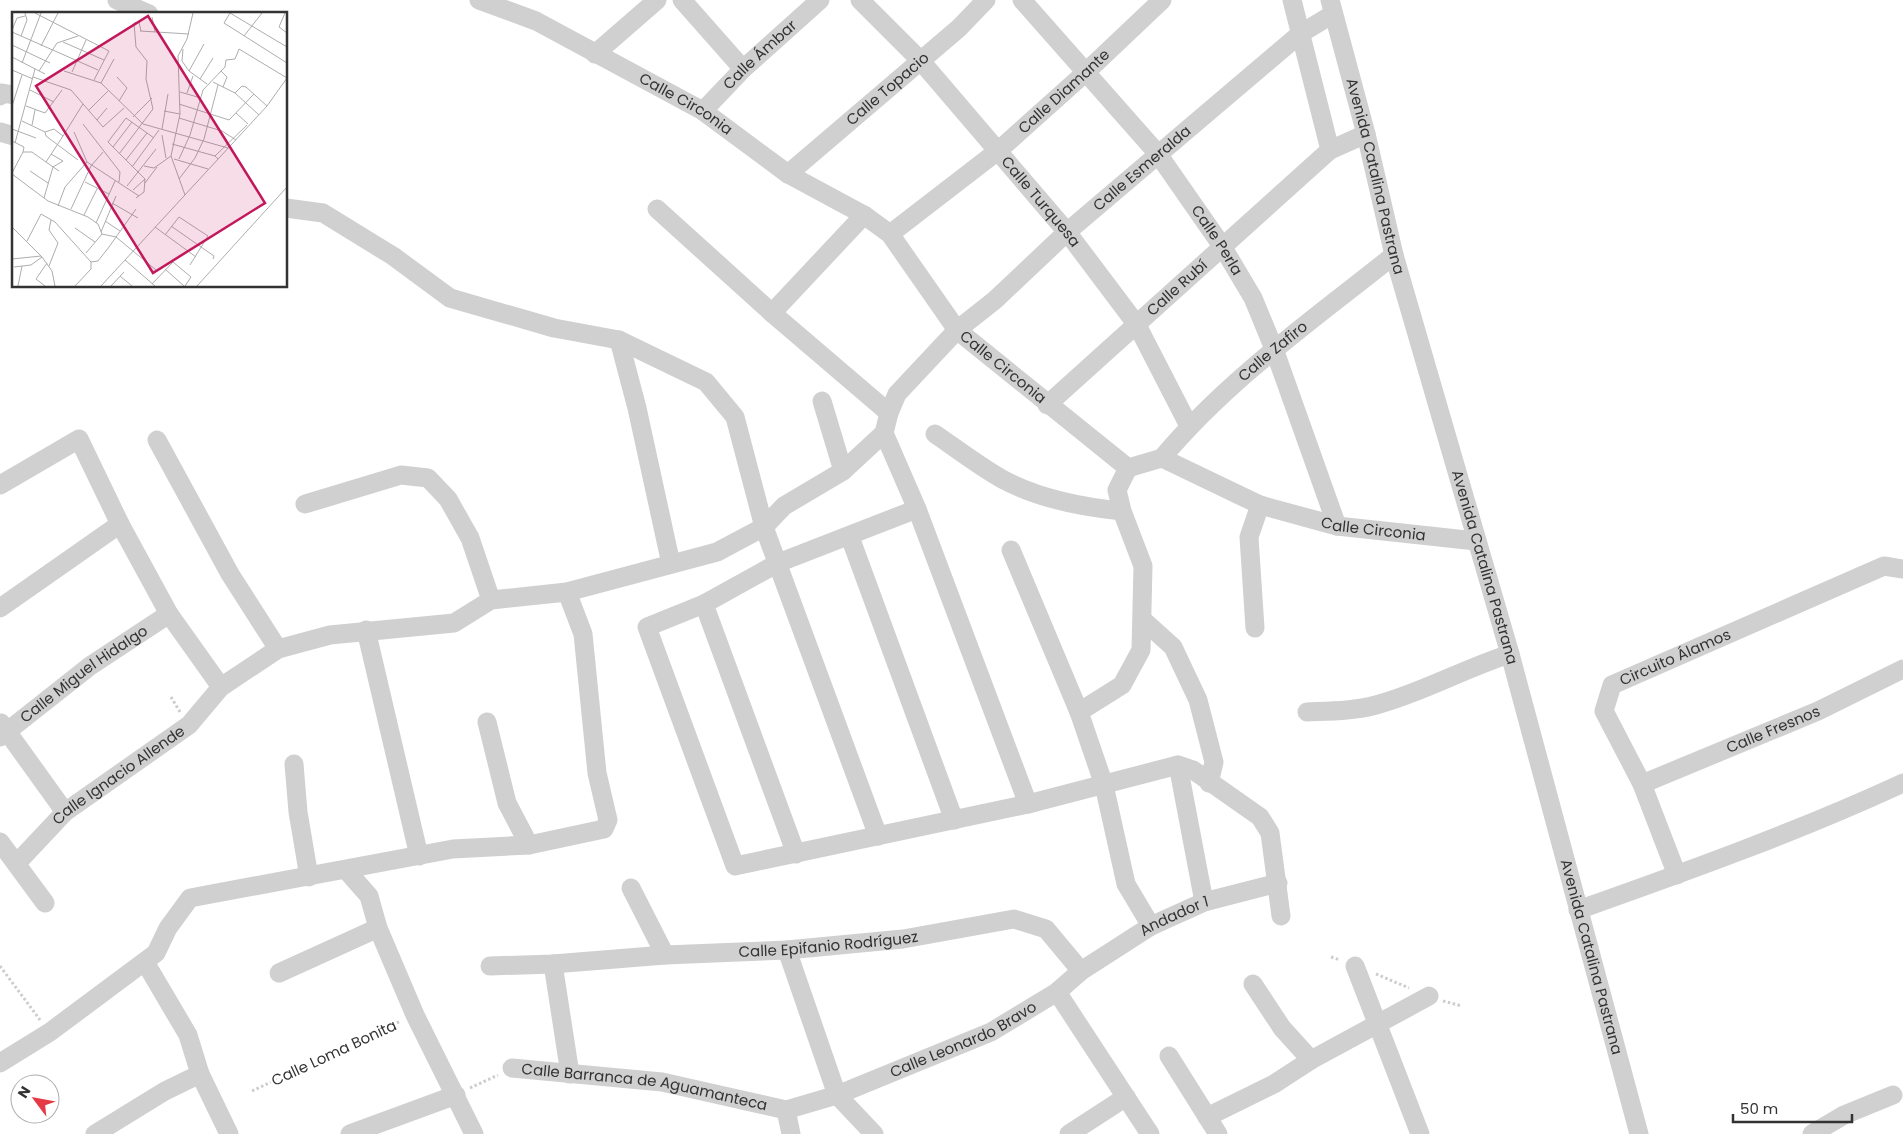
<svg xmlns="http://www.w3.org/2000/svg" width="1903" height="1134" viewBox="0 0 1903 1134" font-family="Poppins,sans-serif">
<style>
.lines{fill:none;stroke-linecap:round;stroke-linejoin:round}
.path{stroke:#cdcdcd;stroke-width:3;stroke-dasharray:2.5 2.5;stroke-linecap:butt}
.minor{stroke:#d0d0d0;stroke-width:19}
.labels{text-anchor:middle;stroke-width:5;stroke-linejoin:round;paint-order:stroke}
.street-label{font-size:15px;fill:#333;stroke:#fff}
.inset-road{fill:none;stroke:#adadad;stroke-width:1}
.view{fill:#c2185b;fill-opacity:0.15;stroke:#c2185b;stroke-width:2.5}
.inset-edge{fill:none;stroke:#333;stroke-width:2.5}
</style>
<rect width="100%" height="100%" fill="#fff"/>
<g class="lines">
<path class="path" d="M171 697 180 712
M1331 957 1340 960
M0 966 40 1020
M1376 974 1409 988
M1443 1001 1462 1006
M470 1088 498 1075
M252 1091 401 1021"/>
<g class="minor">
<path d="M117 0 149 14"/>
<path id="s1" d="M479 0 536 21 703 111 788 174 864 215 890 234 957 330 1128 468 1162 458 1260 505 1337 526 1476 541"/>
<path d="M682 0 743 69"/>
<path id="s2" d="M860 0 920 60 1067 232 1137 325 1189 426"/>
<path id="s3" d="M1022 0 1158 154 1222 246 1253 298 1274 349 1337 526"/>
<path d="M1292 0 1330 150 1366 134"/>
<path id="s4" d="M1330 0 1366 134 1394 255 1510 654 1639 1134"/>
<path d="M595 54 657 0"/>
<path d="M0 96 2 93 14 95"/>
<path id="s5" d="M703 111 743 69 820 0"/>
<path d="M0 132 14 136"/>
<path id="s6" d="M788 174 959 28 986 0"/>
<path d="M286 208 323 213 393 256 450 298 554 328 619 340 706 382 735 417 764 527 878 836"/>
<path d="M657 209 772 313 889 413"/>
<path id="s7" d="M890 234 999 150 1085 73 1162 0"/>
<path d="M772 313 864 215"/>
<path d="M619 340 637 408 671 564"/>
<path d="M822 401 843 471"/>
<path id="s8" d="M1047 405 1330 150"/>
<path d="M884 433 917 509 1028 804"/>
<path d="M935 434C957 449 979 466 1002 479 1039 499 1081 507 1122 511"/>
<path d="M157 440 230 574 278 649"/>
<path id="s9" d="M1162 458C1228 379 1314 319 1394 255"/>
<path d="M0 485 79 439 120 524 169 614 221 687"/>
<path d="M305 504 401 475 428 478 448 499 470 538 491 600"/>
<path d="M917 509 778 563 704 604 647 627 735 866 1028 804 1178 765 1193 770 1260 817 1270 833 1281 916"/>
<path d="M850 537 954 820"/>
<path d="M1011 550 1079 712 1104 785 1126 884 1151 926"/>
<path d="M704 604 796 854"/>
<path d="M0 608 120 524"/>
<path d="M1143 620 1173 647 1198 700 1214 762 1209 783"/>
<path d="M1255 628 1249 537 1260 505"/>
<path d="M366 630 419 856"/>
<path d="M1079 712 1122 685 1141 650 1143 566 1122 511 1117 490 1128 468"/>
<path d="M1307 712C1330 711 1354 711 1376 705 1422 693 1465 668 1510 654"/>
<path d="M487 722 507 803 529 845"/>
<path d="M1 723 65 812"/>
<path id="s10" d="M0 737 90 666 169 614"/>
<path d="M294 764 298 812 309 877"/>
<path d="M1178 765 1204 902"/>
<path id="s11" d="M1642 784 1818 711 1903 669"/>
<path d="M0 842 45 903"/>
<path id="s12" d="M17 863 65 812 189 725 221 687 278 649 330 635 454 623 491 600 567 592 717 552 764 527 784 506 843 471 884 433 889 413 897 394 957 330 995 300 1067 232 1300 34 1333 14"/>
<path d="M347 871 369 896 378 928 415 1015 474 1134"/>
<path id="s13" d="M1677 875 1642 784 1604 711 1612 685 1884 566 1903 569"/>
<path d="M631 888 665 955"/>
<path d="M1578 910C1688 871 1797 832 1903 783"/>
<path d="M787 950 837 1095 874 1134"/>
<path d="M145 962 188 1035 200 1074 229 1134"/>
<path d="M553 964 570 1074"/>
<path id="s14" d="M490 966 553 964 665 955 787 950 903 939 1014 919 1046 929 1081 971"/>
<path d="M1355 966 1420 1134"/>
<path d="M279 973 378 928"/>
<path d="M1253 984 1282 1028 1311 1060"/>
<path d="M1057 992 1150 1134"/>
<path d="M1169 1056 1218 1134"/>
<path d="M0 1063 50 1032 156 953 168 928 190 898 453 849 529 845 604 829 608 820 597 773 583 634 567 592"/>
<path id="s15" d="M512 1068 662 1082 786 1110 837 1095 991 1032 1057 992 1081 971 1151 926 1204 902 1278 883"/>
<path d="M786 1110 791 1134"/>
<path d="M1207 1117 1274 1084 1311 1060 1429 996"/>
<path d="M95 1134 165 1091 200 1074"/>
<path d="M350 1134 456 1095"/>
<path d="M1069 1134 1126 1097"/>
<path d="M1812 1134 1844 1115 1893 1095"/>
</g>
</g>
<g class="labels">
<g class="street-label">
<text dy="5" stroke="none"><textPath href="#s5" startOffset="80">Calle Ámbar</textPath></text>
<text dy="5" stroke="none"><textPath href="#s6" startOffset="131">Calle Topacio</textPath></text>
<text dy="5" stroke="none"><textPath href="#s7" startOffset="225">Calle Diamante</textPath></text>
<text dy="5" stroke="none"><textPath href="#s1" startOffset="232">Calle Circonia</textPath></text>
<text dy="5" stroke="none"><textPath href="#s12" startOffset="1375">Calle Esmeralda</textPath></text>
<text dy="5" stroke="none"><textPath href="#s4" startOffset="182">Avenida Catalina Pastrana</textPath></text>
<text dy="5" stroke="none"><textPath href="#s2" startOffset="271">Calle Turquesa</textPath></text>
<text dy="5" stroke="none"><textPath href="#s3" startOffset="310">Calle Perla</textPath></text>
<text dy="5" stroke="none"><textPath href="#s8" startOffset="175">Calle Rubí</textPath></text>
<text dy="5" stroke="none"><textPath href="#s9" startOffset="154">Calle Zafiro</textPath></text>
<text dy="5" stroke="none"><textPath href="#s1" startOffset="651">Calle Circonia</textPath></text>
<text dy="5" stroke="none"><textPath href="#s1" startOffset="1072">Calle Circonia</textPath></text>
<text dy="5" stroke="none"><textPath href="#s4" startOffset="588">Avenida Catalina Pastrana</textPath></text>
<text dy="5" stroke="none"><textPath href="#s13" startOffset="276">Circuito Álamos</textPath></text>
<text dy="5" stroke="none"><textPath href="#s10" startOffset="105">Calle Miguel Hidalgo</textPath></text>
<text dy="5" stroke="none"><textPath href="#s11" startOffset="142">Calle Fresnos</textPath></text>
<text dy="5" stroke="none"><textPath href="#s12" startOffset="135">Calle Ignacio Allende</textPath></text>
<text dy="5" stroke="none"><textPath href="#s15" startOffset="715">Andador 1</textPath></text>
<text dy="5" stroke="none"><textPath href="#s14" startOffset="339">Calle Epifanio Rodríguez</textPath></text>
<text dy="5" stroke="none"><textPath href="#s4" startOffset="992">Avenida Catalina Pastrana</textPath></text>
<text dy="5" stroke="none"><textPath href="#s15" startOffset="469">Calle Leonardo Bravo</textPath></text>
<text transform="translate(334 1053) rotate(-25)" y="5">Calle Loma Bonita</text>
<text dy="5" stroke="none"><textPath href="#s15" startOffset="134">Calle Barranca de Aguamanteca</textPath></text>
</g>
</g>
<g transform="translate(12 12)">
<rect width="275" height="275" fill="#fff"/>
<path class="inset-road" d="M23 1 97 39 82 68M218 1 212 11 275 51M218 1 275 35M273 1 267 15 275 21M140 5 143 20M0 18 5 6 13 4M128 19 177 22M0 20 86 58M9 24 15 8 13 1M232 24 250 1M51 30 92 48M0 33 38 51M29 34 46 1M171 37 170 49 177 59 195 72M0 45 33 62M10 51 29 1M0 58 21 67M27 59 45 31 66 24M52 59 89 71 131 112 216 136M177 59 192 32M209 59 215 65 211 75M60 60 74 28M21 65 59 78 91 115 112 96M105 65 115 76 107 89M188 67 201 46M201 70 223 81 247 103M89 71 102 47M18 78 42 90M168 80 189 86M175 81 181 64M223 81 230 74 234 75 255 94M167 92 217 108 242 82M0 94 10 63M14 94 33 101 50 78M77 98 96 79M152 99 168 102M224 101 236 112M121 105 140 86M167 106 210 119 224 128M85 108 95 96M10 109 33 120 34 124 66 148M71 112 108 160 107 170M20 113 23 98M0 117 24 126M150 117 156 82M33 120 42 117 51 124 34 150 47 159M62 120 75 150 127 184M150 123 154 146M51 124 71 92M0 129 12 135 11 140H20L34 150M3 131 23 57M160 132 203 144M101 135 120 110M107 142 141 97 134 67 135 49 124 35 122 11 127 10 129 19M162 147 196 157M167 147 178 123 191 78 213 55 214 48 223 47 227 37 275 66M206 147 203 144 235 113M114 148 135 121M132 154 142 156 159 144M120 155 147 118M18 159 36 171M0 161 11 140M0 162 36 189 76 205 86 212 90 222 104 225 144 258M167 167 183 146 192 127 206 73M73 170 97 182M133 171 145 155M115 174 144 137M121 178 133 167M173 183 159 144 168 102 166 44 175 27 181 1M32 186 41 155 51 149 39 142M124 186 132 180 133 167 96 130 114 106 142 126M100 191 126 206M46 194 53 175 75 150M59 197 79 154 91 140M72 203 85 177M93 209 108 219M84 211 103 169M159 214 202 244 201 247M0 215 30 245 40 259 43 274M143 215 184 245M63 216 83 230M89 220 104 184M153 223 167 205 196 224 178 253M15 229 29 202 43 210 79 250V257L63 274M74 241 90 222M0 247 29 244M113 248 143 274M79 250 86 249 97 235 124 197M37 254 46 231 37 218 39 208M2 255 19 253 30 245M153 257 172 274M108 264 120 274M140 272 161 250 179 265 173 274M6 274 10 254M33 274 24 267 35 251M89 274 255 94 275 66M99 274 112 260M185 274 275 175"/>
<path class="view" d="M136 4 253 191 141 261 24 74Z"/>
<rect width="275" height="275" class="inset-edge"/>
</g>
<g transform="translate(35 1099) rotate(302)"><circle r="24" fill="#ffffff" stroke="#adadad"/>
<path d="M0-4L9 19L0 12L-9 19Z" fill="#e63946"/>
<text y="-8" font-size="14" font-weight="bold" text-anchor="middle" fill="#333333">N</text>
</g>
<path d="M1733 1114v8h119v-8" fill="none" stroke="#333333" stroke-width="2.5"/>
<text x="1740" y="1114" font-size="15" fill="#333333" stroke="#ffffff" stroke-width="4" paint-order="stroke">50 m</text>
</svg>
